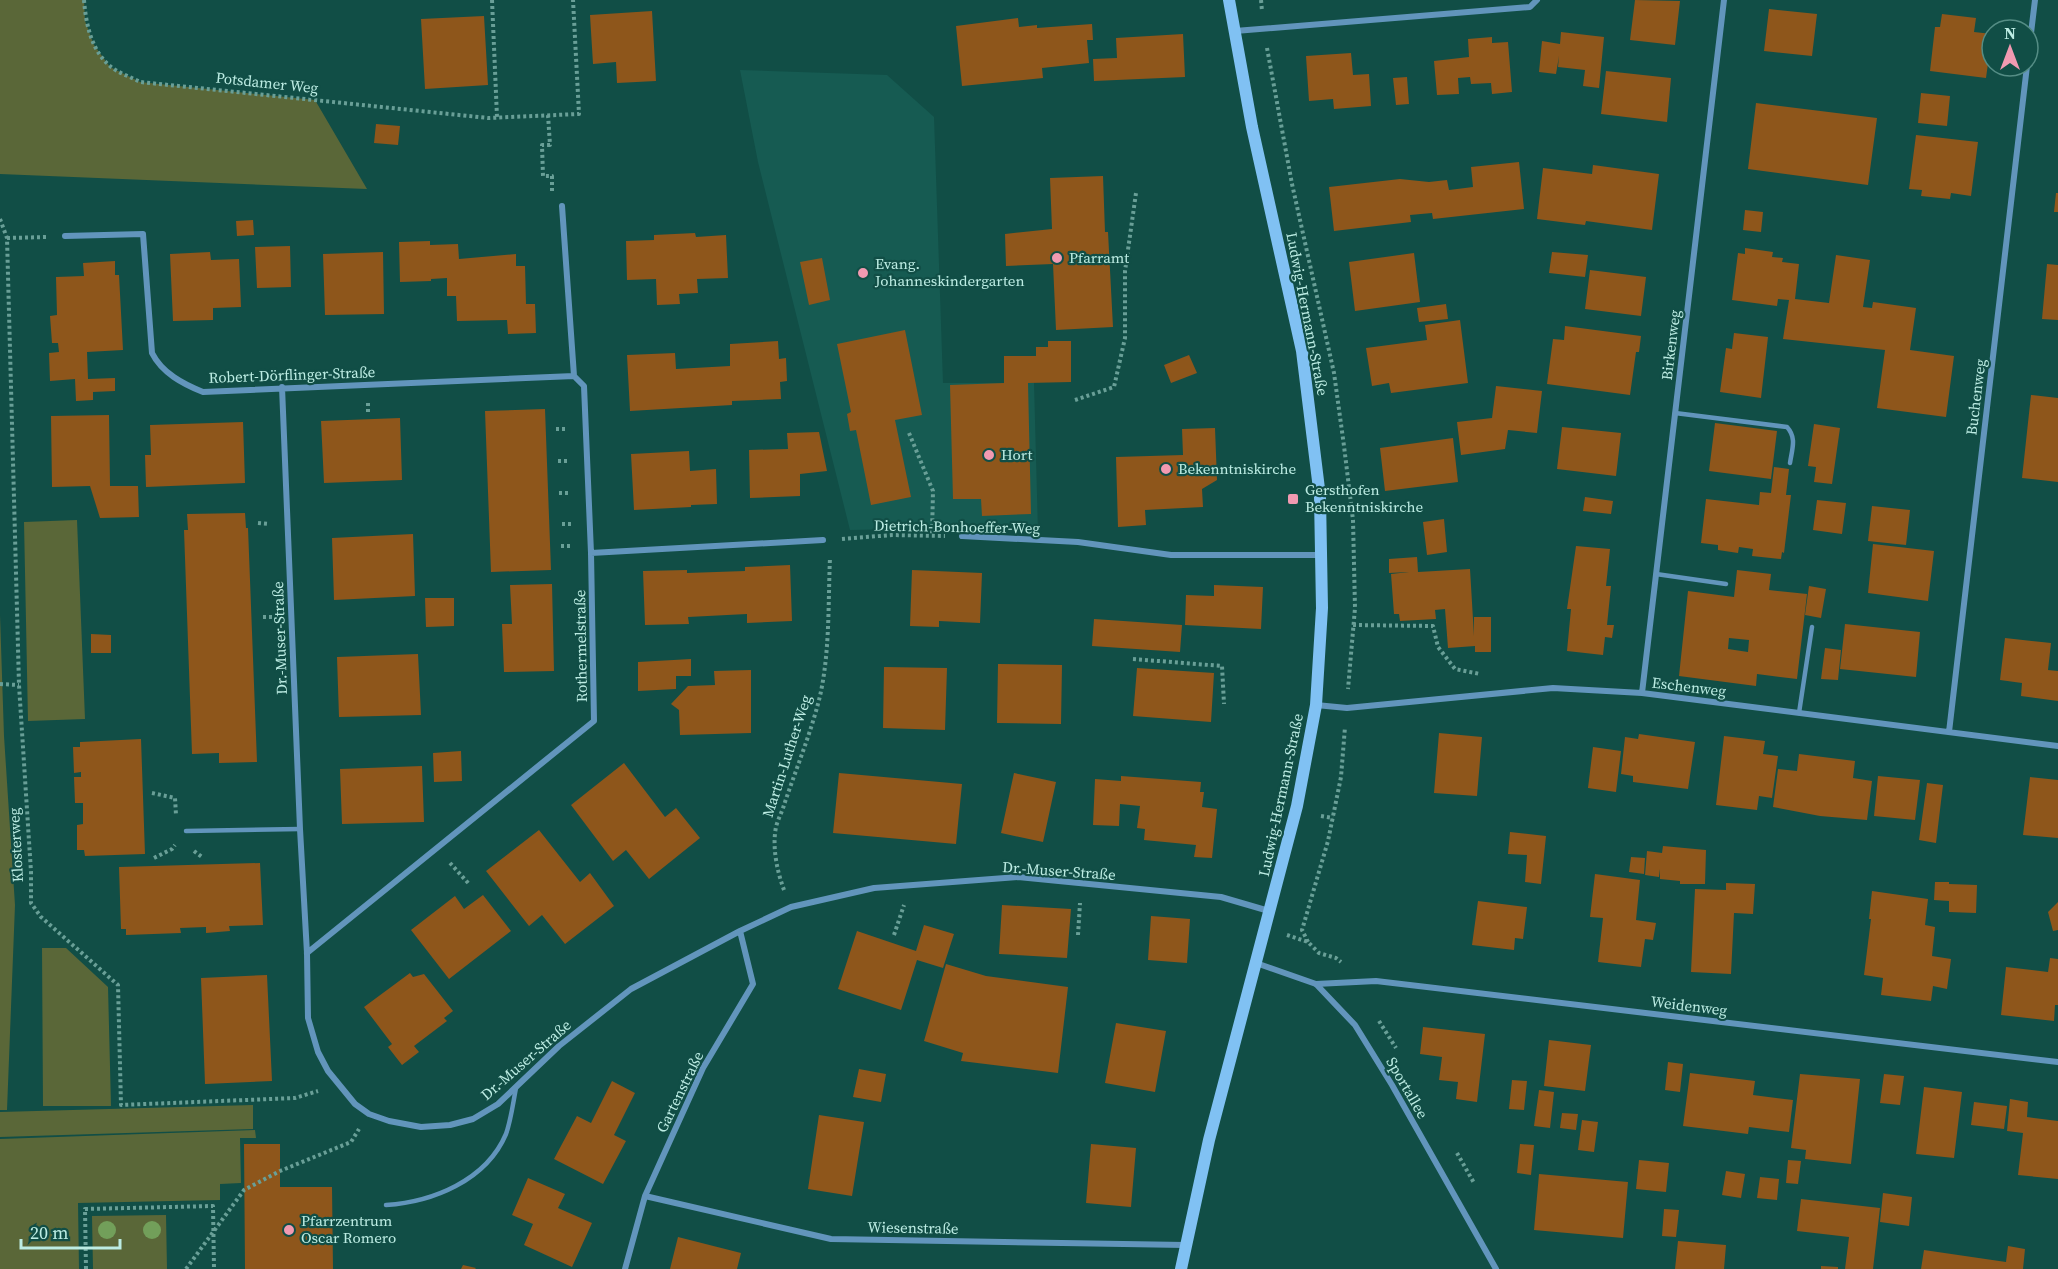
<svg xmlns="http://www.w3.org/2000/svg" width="2058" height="1269" viewBox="0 0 2058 1269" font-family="'Source Serif 4',serif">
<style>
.built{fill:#165b52}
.green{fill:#5a6738}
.building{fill:#8e561b;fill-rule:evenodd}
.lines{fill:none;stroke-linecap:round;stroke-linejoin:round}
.path{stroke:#699f97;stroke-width:4;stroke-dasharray:3 3;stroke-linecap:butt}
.lane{stroke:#6295bc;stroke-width:4.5}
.street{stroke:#6295bc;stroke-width:6}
.secondary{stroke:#80c1f3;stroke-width:12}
.tree{fill:#729f5a}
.poi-dot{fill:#f19ab1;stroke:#114e46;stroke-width:2}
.labels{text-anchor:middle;stroke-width:4.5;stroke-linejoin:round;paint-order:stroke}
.street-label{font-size:15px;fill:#bcece3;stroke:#114e46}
.poi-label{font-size:15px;fill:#bcece3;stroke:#114e46;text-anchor:start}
</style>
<rect width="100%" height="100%" fill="#114e46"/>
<path class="built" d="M740 70 887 75 934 117 943 383H1034L1038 532 942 528 850 530 758 162Z"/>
<path class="green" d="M0 0H84L85 21 94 45 110 67 140 82 315 100 367 189 0 174Z
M77 520 85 719 28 721 24 522Z
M0 615 4 736 15 905 7 1110H0Z
M42 948H66L108 987 111 1106H43Z
M253 1105V1129L0 1137V1112Z
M255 1130 256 1138H240L241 1183 220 1184V1200L78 1203 79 1269H0V1139Z
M166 1215 167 1269H93L92 1216Z"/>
<path class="building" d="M1635 0 1680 1 1675 45 1630 40Z
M1769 9 1817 14 1812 56 1764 51Z
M652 11 656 81 617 83 616 62 593 64 590 15Z
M1942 14 1976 18 1974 32 1992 34 1986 78 1930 71 1935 27H1940Z
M484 16 488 85 425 89 421 19Z
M1018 18 1019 27 1037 25V28L1092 24 1093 40H1087L1089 63 1042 68 1043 78 962 86 956 26Z
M1561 32 1604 37 1599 88 1583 86 1585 70 1558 67 1559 56 1556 74 1539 72 1542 41 1560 44Z
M1183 34 1185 77 1094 81 1093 59 1117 58 1116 38Z
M1492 37V43L1508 42 1512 92 1492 94 1491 83 1471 84 1470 77 1458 78 1459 94 1437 95 1434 61 1469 57 1468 39Z
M1351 53 1353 75 1369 74 1371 106 1334 109 1333 99 1309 101 1306 56Z
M1606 71 1671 78 1667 122 1601 114Z
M1407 77 1409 104 1396 105 1393 78Z
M1921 93 1950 96 1947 126 1918 123Z
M1756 103 1877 118 1868 185 1748 169Z
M376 124 400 126 398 145 374 143Z
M1916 135 1978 142 1971 196 1951 193 1950 199 1921 196 1922 190 1909 189Z
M1519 162 1524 209 1433 219 1432 213 1410 215 1411 222 1334 231 1329 187 1400 179 1429 182 1447 180 1449 190 1473 187 1471 167Z
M1593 165 1659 174 1652 230 1586 221 1585 225 1537 219 1543 168 1592 174Z
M1103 176 1105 232H1108L1113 327 1056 330 1053 264 1006 266 1005 234 1052 229 1050 178Z
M2056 193H2058V212H2054Z
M1745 210 1763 212 1761 232 1743 230Z
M253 220 254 235 237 236 236 221Z
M695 233 696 237 726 235 728 278 697 279 698 293 679 294 680 304 657 305 656 279 627 280 626 241 654 240V235Z
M430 241V245L458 244 459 259 516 254V266H525L526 304H535L536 333 508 334 507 320 457 321 456 296H447V278L431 279V281L400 282 399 242Z
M290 246 291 287 257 288 255 247Z
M1745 248 1773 252 1772 257 1783 258 1782 262 1799 264 1795 299 1829 303 1836 255 1870 260 1863 307 1872 308 1873 302 1916 308 1910 350 1954 356 1946 417 1877 408 1885 350 1783 339 1789 300 1778 299 1777 306 1732 300 1738 253 1745 254Z
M210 252 211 260 239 259 241 307 213 308V320L173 321 170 254Z
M383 252 384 314 325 315 323 254Z
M1552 252 1588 255 1585 277 1549 273Z
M1414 253 1420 302 1355 311 1349 262Z
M822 258 830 300 809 305 800 262Z
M115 261V275H119L123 350 87 352 88 379 115 378V391L93 392V400L76 401 75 379 50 381 49 353 59 352 58 343H52L50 316 57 315 56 277 84 276 83 263Z
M2047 264 2058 265V320L2042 319Z
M1590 270 1646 277 1641 316 1585 309Z
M1446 304 1448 319 1419 322 1417 308Z
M1460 320 1468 383 1391 393 1389 383 1372 386 1366 348 1427 340 1425 325Z
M1565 326 1641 336 1639 352H1636L1630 395 1547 384 1553 339 1564 340Z
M905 330 922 415 895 420 911 497 871 505 856 430 850 431 847 414 851 412 837 344Z
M1734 333 1768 337 1761 398 1720 392 1726 348 1732 349Z
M778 341 779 359 786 358 787 381 780 382 781 399 732 401V405L630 411 627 355 675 353 676 369 730 366V344Z
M1048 341H1071V382L1028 383 1031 514 982 516 981 499H953L950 385 1004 383V356H1036V347H1048Z
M1189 355 1197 373 1171 383 1164 365Z
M1496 386 1542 391 1537 433 1508 430 1505 449 1461 455 1457 422 1492 418Z
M2031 395 2058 398V482L2022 478Z
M545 409 551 570 491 572 485 411Z
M109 415 110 486H138L139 517 100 518 90 486 52 487 51 416Z
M400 418 402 480 324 483 321 421Z
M243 422 245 483 146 487 145 455H151L150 425Z
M1715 423 1777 431 1771 479 1709 471Z
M1814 424 1840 428 1832 484 1814 482 1816 467 1808 466Z
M1562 427 1621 433 1616 476 1557 469Z
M1215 428 1217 480 1202 489 1203 507 1145 510 1146 525 1118 527 1116 457 1183 455 1182 429Z
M819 432 827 471 800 474V496L750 498 749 450 788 449 787 433Z
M1453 438 1458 482 1385 491 1380 448Z
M689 451 690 471 716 469 717 504 691 505V507L634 510 631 454Z
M1774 467 1789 469 1786 495H1791L1784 553 1782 552 1781 559 1752 556 1753 549 1739 547 1738 553 1718 550V545L1701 543 1706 499 1759 505 1760 492 1771 493Z
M1585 497 1613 501 1611 514 1583 511Z
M1817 500 1846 503 1842 534 1813 530Z
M1872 506 1910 510 1906 545 1868 541Z
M245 513 246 528H248L257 762 219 763V753L192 754 184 530H188L187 514Z
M1444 519 1447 552 1427 555 1423 522Z
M413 534 415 596 334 600 332 538Z
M1873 544 1934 551 1928 601 1868 593Z
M1576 546 1610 549 1606 586H1611L1607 625H1614L1612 638 1605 637 1603 655 1567 651 1571 609H1567Z
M1417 557 1418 572 1470 569 1474 636V617H1491V652H1475V646L1448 648 1445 609 1435 610 1436 619 1400 621 1399 614H1394L1391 574 1409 572 1389 573V559Z
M790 565 792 621 747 623V614L688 617 689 624 645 625 643 571 687 570V573L745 571V567Z
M912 570 982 573 980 623 939 621V627L910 626Z
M1737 570 1771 574 1769 590 1807 594 1797 679 1757 674 1756 686 1679 676 1688 591 1734 597ZM1729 638 1749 640 1748 652 1728 649Z
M552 584 554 671 504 672 502 624H512L510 585Z
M1214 585 1263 587 1261 629 1185 625 1186 595 1214 596Z
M1809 586 1826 589 1821 618 1805 615Z
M425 598H454V626L426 627Z
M1094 619 1182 625 1180 652 1092 646Z
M1845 624 1920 632 1916 677 1840 669Z
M91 634 111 635V653H91Z
M2005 638 2051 643 2048 670 2058 671V701L2021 696 2022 683 2000 680Z
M1825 648 1841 650 1838 680 1821 679Z
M418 654 421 715 339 717 337 657Z
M691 659V676H676V689L638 691V662Z
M998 664 1062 665 1061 724 997 723Z
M884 667 947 668 945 730 883 728Z
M1137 668 1214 673 1211 722 1133 716Z
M751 670V733L680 735 679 710 671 704 688 686 715 685 714 671Z
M1439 733 1482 737 1477 796 1434 793Z
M1639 734 1695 742 1688 789 1633 782V776L1621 774 1625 737 1638 739Z
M1724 736 1765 741 1763 754 1778 756 1772 798 1759 796 1757 810 1716 805Z
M141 739 145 854 85 856 84 850H77V825L83 824V803H75L74 777H81V772L74 773 73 747H80V742Z
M1593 747 1621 751 1616 792 1588 788Z
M461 751 462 781 434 782 433 753Z
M1799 754 1855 761 1853 778 1872 781 1867 820 1820 816 1773 807 1778 769 1797 771Z
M624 763 665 817 676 808 700 838 649 879 626 850 613 861 571 805Z
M422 766 424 822 342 824 340 769Z
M839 773 962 784 956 844 833 833Z
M1014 773 1056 782 1043 842 1001 833Z
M1121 776 1201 782 1200 792H1204L1202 807 1217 809 1212 858 1194 857 1196 845 1144 840 1145 829 1137 828 1140 806 1120 804 1119 826 1093 825 1095 779 1121 781Z
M1878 776 1920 780 1915 820 1874 816Z
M2030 777 2058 780V838L2023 835Z
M1927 783 1943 785 1936 843 1919 840Z
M539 830 580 882 590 873 614 906 565 944 542 915 529 926 486 871Z
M1510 832 1546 836 1541 884 1525 882 1527 855 1508 854Z
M1663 846 1706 850 1705 884H1680V881L1660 879V869L1659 877 1645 875 1647 851 1662 853Z
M1631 857 1645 858 1644 874 1629 872Z
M260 863 263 925 229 926 230 931 206 933V927L180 928 181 933 126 935V929H121L119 867Z
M1595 874 1640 880 1636 920 1656 923 1653 940 1645 939 1641 967 1598 962 1603 918 1590 917Z
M1935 882H1949V884L1977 885 1976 913 1949 912V901L1934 900Z
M1726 883 1755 884 1753 914 1734 913 1731 974 1691 972 1695 889 1726 890Z
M1872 891 1928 899 1925 925 1935 927 1932 956 1951 959 1947 989 1933 986 1931 1001 1881 995 1883 978 1864 975 1871 919H1869Z
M483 895 511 931 449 979 411 930 455 896 464 909Z
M1478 901 1527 907 1523 939 1515 938 1514 950 1472 945Z
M2058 902V930L2053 931 2048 912Z
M1002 905 1071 909 1067 958 999 954Z
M1151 916 1190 919 1187 963 1148 960Z
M924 925 954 934 943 968 917 960 901 1010 838 989 857 931 916 951Z
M2050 958 2058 959V1005H2055L2054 1021 2001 1015 2006 967 2048 972Z
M946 964 986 976 1068 987 1058 1073 961 1061 963 1053 924 1041Z
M410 973 413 977 424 974 453 1011 444 1018 447 1021 414 1046 419 1052 402 1065 388 1047 392 1044 364 1007Z
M267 975 272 1081 205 1084 201 978Z
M1116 1023 1166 1031 1155 1092 1105 1083Z
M1423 1027 1485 1034 1477 1102 1456 1099 1458 1082 1439 1080 1442 1057 1420 1054Z
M1549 1040 1591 1045 1585 1091 1544 1086Z
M1668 1062 1683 1064 1680 1092 1665 1090Z
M859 1069 886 1074 881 1102 853 1097Z
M1690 1073 1755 1081 1753 1095 1793 1100 1789 1132 1749 1127 1748 1134 1683 1126Z
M1800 1074 1860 1079 1851 1164 1805 1159 1806 1150 1791 1148Z
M1884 1074 1904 1076 1900 1105 1880 1103Z
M1512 1080 1527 1081 1524 1110 1509 1109Z
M612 1081 635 1093 614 1135 626 1141 603 1184 554 1159 577 1116 591 1123Z
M1924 1087 1962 1092 1954 1158 1916 1154Z
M1539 1090 1554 1092 1550 1128 1534 1126Z
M2010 1099 2028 1102 2027 1117 2058 1121V1179L2018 1175 2023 1133 2007 1131Z
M1974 1102 2007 1106 2004 1129 1971 1125Z
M1562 1113 1578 1114 1576 1130 1560 1128Z
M819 1115 864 1122 852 1196 808 1189Z
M1582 1120 1598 1122 1594 1152 1578 1150Z
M244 1144H280V1187H332L333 1269H245Z
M1091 1144 1136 1148 1131 1207 1086 1203Z
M1520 1144 1534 1145 1531 1175 1517 1173Z
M1639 1160 1669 1163 1666 1192 1636 1189Z
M1788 1160 1801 1161 1798 1184 1786 1183Z
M1726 1171 1745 1174 1741 1198 1722 1195Z
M1539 1174 1628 1182 1623 1238 1534 1230Z
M1760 1177 1779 1179 1777 1200 1757 1198Z
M528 1178 565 1194 558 1208 592 1223 572 1267 524 1245 533 1224 512 1215Z
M1883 1193 1912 1197 1909 1226 1880 1222Z
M1801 1199 1880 1208 1873 1269H1845L1849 1237 1797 1231Z
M1664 1209 1679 1210 1676 1237 1662 1236Z
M678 1237 741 1253 737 1269H670Z
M1678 1241 1726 1245 1724 1269H1675Z
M2008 1246 2025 1249 2023 1269H1921L1924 1250 2006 1262Z
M463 1265 476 1268 475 1269H461Z
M1821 1266 1838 1267V1269H1821Z"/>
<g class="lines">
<path class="path" d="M84 0C86 24 91 50 110 66 118 73 131 77 140 82L488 118 579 114 573 0
M492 0 497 117
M1261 0 1262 11
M1267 48 1292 184 1334 373 1344 446 1353 520 1355 608 1348 689
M548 115 550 145H542L543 176H552V191
M0 219 7 238 19 685 31 872V903L41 917 118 985 121 1105 295 1098 318 1091
M7 238 48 237
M1075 400 1114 387 1125 338V271L1136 193
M368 403V412
M556 429H567
M909 433 933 491 932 535
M558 461H568
M559 493H570
M258 523 269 524
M562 524H571
M842 539 892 535 945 536
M561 546H572
M263 617H272
M1353 625 1433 626 1438 647 1455 669 1480 674
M1133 659 1222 666 1224 704
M0 684 19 685
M152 793 175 798 176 815
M1321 816 1333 818
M194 851 202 857
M154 858 172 849 175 845
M450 863 470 885
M784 890C777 871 772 847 776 827 778 819 782 812 784 805 796 769 811 733 820 696 830 651 828 604 830 558
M894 935 904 905
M1078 935 1080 903
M1287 935 1308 942 1319 953 1336 958 1341 962
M1308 942 1302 930 1328 841 1341 777 1345 727
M1379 1021 1396 1048
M1457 1153 1474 1183
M86 1269 85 1209 213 1206 214 1269
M186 1269 244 1190 280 1171 351 1142 359 1129"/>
<path class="lane" d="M1675 413 1787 427C1797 438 1792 449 1790 463
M1656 574 1726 584
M1799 713 1812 627
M186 831 300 829
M386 1205C432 1202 486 1181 506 1134 511 1120 513 1103 516 1088"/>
<path class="street" d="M1235 31 1530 7 1537 0
M2028 58 2035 0
M65 236 143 234 152 353C162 373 183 384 203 392L574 376
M282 387 300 829 307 953 308 1018 318 1052 328 1071 355 1104 369 1114 389 1121 421 1127 450 1125 473 1119 498 1104 559 1046 631 989 740 931 791 907 874 888 1018 877 1221 897 1269 911
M962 536 1078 542 1171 555H1322
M591 553 823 540
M1642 693 1724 0
M1316 705 1347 708 1553 688 1642 693 2058 746
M1949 732 2027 66
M307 953 594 721 591 553 584 386 574 376 562 206
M1256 963 1316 984 1355 1025 1392 1085 1496 1269
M1316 984 1376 981 2058 1062
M645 1196 831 1239 1185 1245
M625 1269 645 1196 673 1134 703 1068 753 984 740 931"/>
<path class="secondary" d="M1181 1269 1209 1140 1297 806 1316 705 1322 608 1320 497 1302 351 1252 127 1229 0"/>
</g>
<g class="tree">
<circle cx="107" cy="1230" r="9"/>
<circle cx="152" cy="1230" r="9"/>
</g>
<g class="poi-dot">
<circle cx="1057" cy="258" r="6"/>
<circle cx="863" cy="273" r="6"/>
<circle cx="989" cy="455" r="6"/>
<circle cx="1166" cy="469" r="6"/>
<rect x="1287" y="493" width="12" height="12" rx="3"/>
<circle cx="289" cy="1230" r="6"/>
</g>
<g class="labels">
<g class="street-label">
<text transform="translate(267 83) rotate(6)" y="5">Potsdamer Weg</text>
<text transform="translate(1307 314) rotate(79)" y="5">Ludwig-Hermann-Straße</text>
<text transform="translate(1671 345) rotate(-83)" y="5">Birkenweg</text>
<text transform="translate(292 375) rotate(-2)" y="5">Robert-Dörflinger-Straße</text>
<text transform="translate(1976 397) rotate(-83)" y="5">Buchenweg</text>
<text transform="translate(957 527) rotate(1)" y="5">Dietrich-Bonhoeffer-Weg</text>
<text transform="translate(280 638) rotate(-92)" y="5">Dr.-Muser-Straße</text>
<text transform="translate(581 646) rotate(-91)" y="5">Rothermelstraße</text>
<text transform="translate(1689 687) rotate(7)" y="5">Eschenweg</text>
<text transform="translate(787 756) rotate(-72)" y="5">Martin-Luther-Weg</text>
<text transform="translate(1281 795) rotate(-78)" y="5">Ludwig-Hermann-Straße</text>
<text transform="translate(16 845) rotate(-93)" y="5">Klosterweg</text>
<text transform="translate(1059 871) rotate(4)" y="5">Dr.-Muser-Straße</text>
<text transform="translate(1689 1006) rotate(7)" y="5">Weidenweg</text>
<text transform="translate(526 1060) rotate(-41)" y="5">Dr.-Muser-Straße</text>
<text transform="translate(1407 1088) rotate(60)" y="5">Sportallee</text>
<text transform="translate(680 1092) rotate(-64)" y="5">Gartenstraße</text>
<text transform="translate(913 1228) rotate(1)" y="5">Wiesenstraße</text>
</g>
<g class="poi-label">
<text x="1069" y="263">Pfarramt</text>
<text x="875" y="269">Evang.<tspan x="875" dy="17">Johanneskindergarten</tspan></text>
<text x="1001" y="460">Hort</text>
<text x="1178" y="474">Bekenntniskirche</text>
<text x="1305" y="495">Gersthofen<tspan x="1305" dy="17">Bekenntniskirche</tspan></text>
<text x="301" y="1226">Pfarrzentrum<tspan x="301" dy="17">Oscar Romero</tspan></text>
</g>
</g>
<g transform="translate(2010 48)"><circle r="28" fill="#114e46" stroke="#558d85" stroke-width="1.5"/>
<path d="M0-4.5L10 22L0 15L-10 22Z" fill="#f19ab1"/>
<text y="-9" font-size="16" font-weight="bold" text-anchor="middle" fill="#bcece3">N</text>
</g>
<path d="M21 1239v9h99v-9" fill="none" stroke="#bcece3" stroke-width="3"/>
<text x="30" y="1239" font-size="18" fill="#bcece3" stroke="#114e46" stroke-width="4.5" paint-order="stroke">20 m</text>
</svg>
